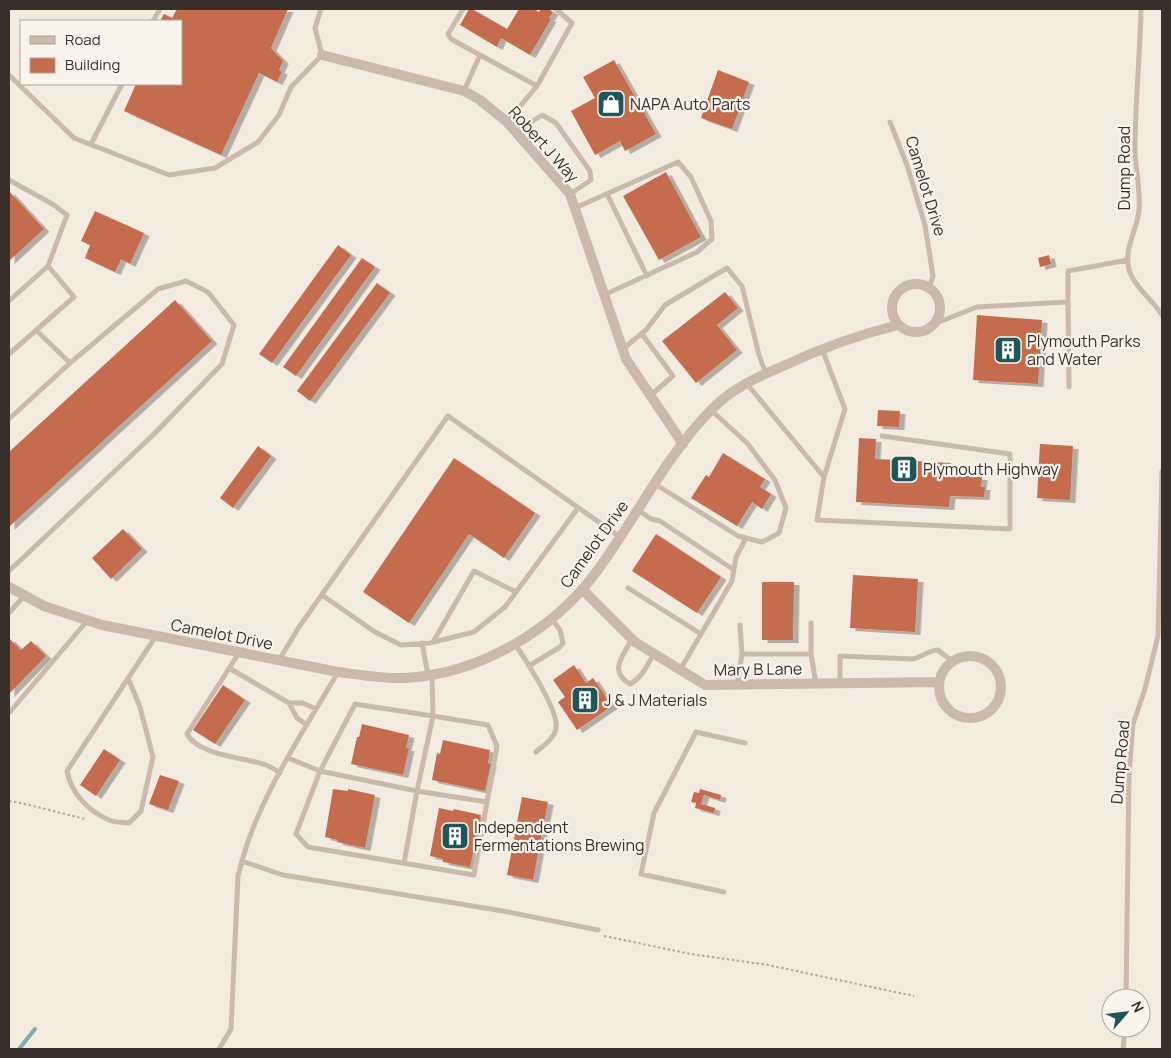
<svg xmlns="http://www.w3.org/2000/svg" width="1171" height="1058" viewBox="0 0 1171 1058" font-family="Manrope,sans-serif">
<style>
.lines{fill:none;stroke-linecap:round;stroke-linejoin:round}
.stream{stroke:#7facaf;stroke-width:4}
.building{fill:#c46c4d;filter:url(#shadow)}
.path{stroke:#b7a595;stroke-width:2;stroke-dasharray:2.5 2.5;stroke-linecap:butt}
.service{stroke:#cbbaab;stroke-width:5}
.minor{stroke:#cbbaab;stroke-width:10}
.labels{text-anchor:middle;stroke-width:4.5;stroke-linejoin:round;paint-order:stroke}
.poi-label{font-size:16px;fill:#392f2a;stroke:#faf4ec;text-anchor:start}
.street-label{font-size:16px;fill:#392f2a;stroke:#faf4ec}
</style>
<defs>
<filter id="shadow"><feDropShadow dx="5.5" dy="3" stdDeviation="0" flood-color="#0004"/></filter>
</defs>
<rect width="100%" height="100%" fill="#f3eae0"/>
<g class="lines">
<path class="stream" d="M19 1049 35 1029"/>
</g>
<path class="building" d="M177 9H288L271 48 283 61 279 70 282 72 277 82 259 73 221 155 124 111 136 84H181V21H160L164 14 172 18Z
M469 9H472L507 29 519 9H534L539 12 541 9H548L553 12 549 18 551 19 530 55 501 38 497 47 460 25Z
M614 60 656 134 625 151 620 141 595 155 571 111 595 98 583 77Z
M718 70 749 82 732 129 701 118Z
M666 172 701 237 659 260 623 196Z
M9 191 44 229 9 261Z
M95 211 144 233 130 264 121 259 115 272 85 258 90 245 81 241Z
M338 245 351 255 272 363 259 354Z
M1049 255 1051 264 1040 267 1038 258Z
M362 258 375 267 296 376 283 367Z
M377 283 390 293 310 401 297 391Z
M725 292 738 308 717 325 737 350 696 383 662 341Z
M175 300 212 341 9 527V452Z
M977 315 1042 320 1038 384 973 380Z
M878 410 900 411 899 427 877 426Z
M859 438 876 439 875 459 951 463V475L982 477 981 487H985L984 497 950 496 949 507 856 502Z
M1040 444 1073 446 1070 500 1037 498Z
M258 446 271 456 233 508 220 498Z
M723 453 765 479 760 487 771 494 762 509 752 502 737 526 691 498 706 475 709 477Z
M454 458 535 513 504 558 469 534 409 623 363 592Z
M123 529 142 549 111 579 92 558Z
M656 534 721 577 697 613 632 571Z
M853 575 918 579 915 632 850 628Z
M762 582H794L793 640H762Z
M9 638 21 650 31 641 46 656 9 694Z
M574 665 586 683 593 678 612 706 577 730 558 702 565 697 553 680Z
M223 685 245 700 215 744 193 730Z
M362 724 409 735 406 748H409L403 775 351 764 357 737H359Z
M443 740 490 750 488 763 491 764 485 791 432 780 437 753 440 754Z
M104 749 120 760 96 796 80 785Z
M160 775 179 781 168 810 149 804Z
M333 789 348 791V789L375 795 365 848 337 842 338 840 325 837Z
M700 789 721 795 720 800 704 795 701 804 715 808 714 813 695 808 696 803 691 802 694 792 699 793Z
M522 797 548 802 533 880 507 875Z
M439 808 453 811 454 809 481 815 470 867 443 862V859L430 856Z"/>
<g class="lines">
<path class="path" d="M9 801 21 803 85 819
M604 936 691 954 768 965 914 996"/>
<path class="service" d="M463 9 448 34 451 39 480 55
M1141 9C1140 56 1135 103 1135 149 1135 168 1141 192 1139 210 1137 232 1122 250 1130 273 1137 290 1153 300 1162 315
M153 21 160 9
M9 75 74 138 169 175 215 168 258 142 279 115 291 87 322 55 315 28 321 9
M464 91 480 55 537 86
M507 122 537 86 572 23 556 9
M890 122 907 165 925 225 933 276 929 288
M516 132 542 115 556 123 590 171 591 180 570 194
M91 144 122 84
M9 180 54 205 67 215 48 266
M607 194 647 276
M575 208 678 162 691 177 711 221 712 239 697 252 604 295
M9 301 48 266 74 297 9 354
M1068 302V271L1128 260
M934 324 977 307 1068 302 1069 387
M642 334 673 376 651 395
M623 349 646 330 665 305 727 268 742 286 759 355 766 374
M747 384 824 477 845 409 822 349
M9 419 70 363
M824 477 817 520 1010 529V454L882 436
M655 484 738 536 762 542 779 533 786 508 775 480 747 443 711 410
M638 510 651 519 660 521 734 570
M9 571 153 435 222 364 234 325 208 292 186 281 158 289 70 363 36 330
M628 588 701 634
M322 595 375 632 401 645 430 643 474 632 505 607 578 508
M9 613 24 596
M811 623V654L816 684
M632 639C623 656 608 671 630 684 642 678 647 665 654 654
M433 642 474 571 516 592
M422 643 428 675
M515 644C526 660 559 711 556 728 555 738 543 746 536 752
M239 653 187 734C199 756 244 757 266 765 271 767 276 770 280 773
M742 654H811
M279 660 299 627 448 416 620 537
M529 666 560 647 563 643 560 630 552 619
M229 668 289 703H303L316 709
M680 670 732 581 736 557 746 538
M338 672C304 731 260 795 242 861L283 875 503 911 598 930
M128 678 140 707 153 757 141 811 129 823C123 822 115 823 109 820 88 811 71 793 67 771L156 636
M840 683V656L913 659C922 657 929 650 938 650L952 661
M737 685 742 654 740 625
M289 703 297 718 307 725
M9 713 87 621
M288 758 320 771 296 834 308 847 474 875 497 746 488 725 433 716 432 675
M404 863 417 791 433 716 355 704 320 771 417 791 487 802
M724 892 641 874 654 813 696 732 745 743
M1126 998 1129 775 1133 724 1145 689 1158 636 1162 471
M219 1049 231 1029 238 876 242 861
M1123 1049 1125 1028"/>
<path class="minor" d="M322 55 464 91 480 100 507 122 570 194 626 359 683 444
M892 308a24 24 0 1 1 48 0a24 24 0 1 1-48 0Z
M9 587 44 606 102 625 338 672C360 675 383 679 405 678 480 674 554 630 597 571 637 517 666 455 713 408 732 389 757 377 781 367 819 349 857 335 898 325
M582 589 635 642 705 685 938 682
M939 687a31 31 0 1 1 62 0a31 31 0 1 1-62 0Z"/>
</g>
<defs>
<symbol id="shop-square" viewBox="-11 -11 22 22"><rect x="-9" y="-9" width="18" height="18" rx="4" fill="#20555a" stroke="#faf4ec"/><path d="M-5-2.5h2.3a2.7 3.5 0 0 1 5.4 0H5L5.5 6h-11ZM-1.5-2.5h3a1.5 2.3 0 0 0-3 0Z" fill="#fff"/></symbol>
<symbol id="building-square" viewBox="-11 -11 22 22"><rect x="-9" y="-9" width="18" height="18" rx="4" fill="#20555a" stroke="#faf4ec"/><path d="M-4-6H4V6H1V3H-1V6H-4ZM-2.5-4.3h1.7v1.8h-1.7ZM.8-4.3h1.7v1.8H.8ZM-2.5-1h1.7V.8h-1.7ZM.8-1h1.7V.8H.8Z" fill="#fff"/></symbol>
</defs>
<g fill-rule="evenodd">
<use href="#shop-square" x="595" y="88" width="32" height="32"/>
<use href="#building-square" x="992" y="334" width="32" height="32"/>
<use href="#building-square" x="888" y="453" width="32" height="32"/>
<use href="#building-square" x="569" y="684" width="32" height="32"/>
<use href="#building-square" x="439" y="820" width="32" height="32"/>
</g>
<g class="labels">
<g class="poi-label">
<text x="630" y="110">NAPA Auto Parts</text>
<text x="1027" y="347">Plymouth Parks<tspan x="1027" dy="18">and Water</tspan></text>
<text x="923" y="475">Plymouth Highway</text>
<text x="604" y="706">J &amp; J Materials</text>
<text x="474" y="833">Independent<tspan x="474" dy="18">Fermentations Brewing</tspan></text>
</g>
<g class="street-label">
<text transform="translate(544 144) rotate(48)" y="6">Robert J Way</text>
<text transform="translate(1124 168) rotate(-90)" y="6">Dump Road</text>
<text transform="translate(926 186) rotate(73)" y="6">Camelot Drive</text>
<text transform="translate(594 544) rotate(-54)" y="6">Camelot Drive</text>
<text transform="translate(222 634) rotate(11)" y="6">Camelot Drive</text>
<text transform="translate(758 669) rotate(-1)" y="6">Mary B Lane</text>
<text transform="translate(1120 762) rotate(-85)" y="6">Dump Road</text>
</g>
</g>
<rect width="1171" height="1058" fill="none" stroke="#392f2a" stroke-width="20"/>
<rect x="20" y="20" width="162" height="65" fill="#faf4ec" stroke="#ada59e"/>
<rect x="30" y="36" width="25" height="8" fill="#cbbaab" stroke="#ada59e"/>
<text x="65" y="45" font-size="15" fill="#392f2a">Road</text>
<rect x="30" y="58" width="25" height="15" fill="#c46c4d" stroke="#ada59e"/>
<text x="65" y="70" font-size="15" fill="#392f2a">Building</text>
<g transform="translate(1126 1013) rotate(62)"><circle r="24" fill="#faf4ec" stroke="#ada59e"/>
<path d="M0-4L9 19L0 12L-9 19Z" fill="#20555a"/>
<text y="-8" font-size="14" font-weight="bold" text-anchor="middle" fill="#392f2a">N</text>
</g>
</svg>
